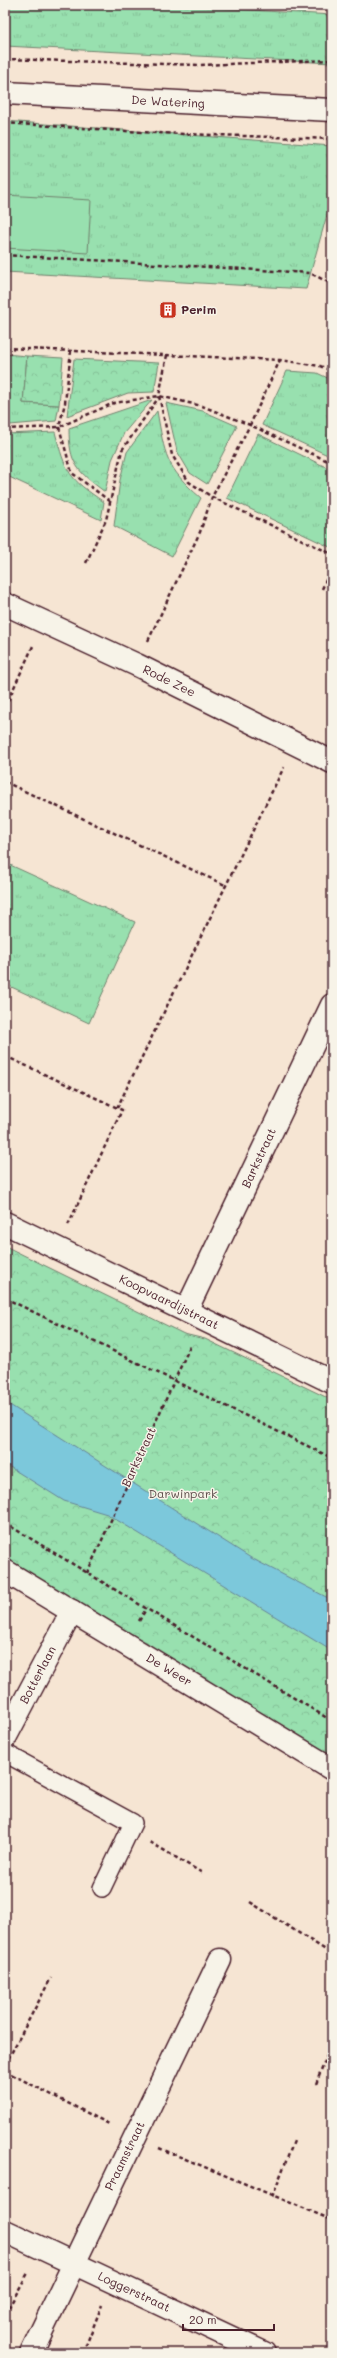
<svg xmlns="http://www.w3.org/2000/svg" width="337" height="2358" viewBox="0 0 337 2358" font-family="Mali,sans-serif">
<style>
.grass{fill:url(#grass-tufts);stroke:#71806d}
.park{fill:url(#park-crowns);stroke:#71806d}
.garden{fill:#98e0af;stroke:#71806d}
.water{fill:#7cc8db;stroke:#688495}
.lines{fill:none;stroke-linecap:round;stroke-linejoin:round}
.service-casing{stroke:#4a1f2b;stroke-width:20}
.minor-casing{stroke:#4a1f2b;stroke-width:25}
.tertiary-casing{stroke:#4a1f2b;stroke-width:25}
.secondary-casing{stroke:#4a1f2b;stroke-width:25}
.path{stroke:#4a1f2b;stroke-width:2.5;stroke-dasharray:4 3;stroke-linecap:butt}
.service{stroke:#f7f3e8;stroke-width:17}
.minor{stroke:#f7f3e8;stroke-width:22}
.tertiary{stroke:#f7f3e8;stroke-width:22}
.secondary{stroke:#f7f3e8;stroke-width:22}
.labels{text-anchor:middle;stroke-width:3;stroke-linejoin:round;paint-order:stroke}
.street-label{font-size:12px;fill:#4a1f2b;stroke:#f7f3e8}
.poi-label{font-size:12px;font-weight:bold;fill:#4a1f2b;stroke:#f7f3e8;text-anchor:start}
.park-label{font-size:12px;fill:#5e4f4c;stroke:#f7f3e8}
</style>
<defs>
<pattern id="grass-tufts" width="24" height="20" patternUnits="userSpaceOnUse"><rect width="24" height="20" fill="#98e0af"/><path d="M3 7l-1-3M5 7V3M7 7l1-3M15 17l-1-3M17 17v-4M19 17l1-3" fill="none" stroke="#84c097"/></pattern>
<pattern id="park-crowns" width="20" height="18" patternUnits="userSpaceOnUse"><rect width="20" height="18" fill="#98e0af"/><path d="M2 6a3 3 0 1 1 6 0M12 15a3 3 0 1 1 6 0" fill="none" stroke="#84c097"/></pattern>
</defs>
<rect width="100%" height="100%" fill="#f6e5d3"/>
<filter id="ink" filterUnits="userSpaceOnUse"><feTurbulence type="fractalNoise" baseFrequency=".025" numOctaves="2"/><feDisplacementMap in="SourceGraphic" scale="8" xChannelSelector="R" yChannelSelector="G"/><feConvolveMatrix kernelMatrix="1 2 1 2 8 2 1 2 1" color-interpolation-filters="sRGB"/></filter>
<g filter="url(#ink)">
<path class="grass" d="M5 5H165L332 15V63L5 46Z
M5 121 332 146V197L306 289 5 272Z
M5 354 27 356 23 403 59 405 56 421 10 425 5 423Z
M287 371 317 373 332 380V457L262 425Z
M166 403 203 411 237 426 207 484 190 473 177 451Z
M157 411C165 455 165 467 201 498L172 556 114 526 120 480 127 452Z
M55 432C66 473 68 478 104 502L101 520 5 475V434Z
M258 434 332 470V548L227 498Z
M8 864 135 922 89 1023 5 984V870Z"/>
<path class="park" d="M27 356 63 358 59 405 23 403Z
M74 359 159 363 154 392 128 393 67 416Z
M152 400 124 433 112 460 105 492C77 471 69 464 69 428Z
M5 1246 184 1334 205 1339 332 1400V1756L5 1559Z"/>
<path class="garden" d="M5 195 91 200 88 253 5 248Z"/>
<path class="water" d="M5 1402 251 1558 332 1600V1651L107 1514 64 1501 5 1464Z"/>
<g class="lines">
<defs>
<path id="service" d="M5 1753 133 1823 102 1888"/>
<path id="minor" d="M5 604 137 665 332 762
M5 1223 332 1382
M186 1311 332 1005
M5 1738 72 1611
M5 2231 264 2353
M31 2353 220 1960"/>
<path id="tertiary" d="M5 1571 332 1769"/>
<path id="secondary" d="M5 93 332 110"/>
</defs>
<use href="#service" class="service-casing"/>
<use href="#minor" class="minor-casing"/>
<use href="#tertiary" class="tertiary-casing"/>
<use href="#secondary" class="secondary-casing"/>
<path class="path" d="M330 5H332
M5 59 199 65 332 60
M5 123 156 133 332 139
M5 255 310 273 332 284
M5 348 280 360 320 366 332 371
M71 351 65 403 59 427 72 473 111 502
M167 355 159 396 172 455 189 482 212 497 332 554
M5 429 59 427 114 403 159 396 202 406 250 425 332 463
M86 563 106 520 122 450 159 397
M322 589 332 567
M148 641 200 532 212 497 250 425 280 360
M5 707 33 646
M5 782 227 886
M5 1056 122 1110 68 1225
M117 1108 284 767
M5 1298 332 1458
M5 1523 332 1721
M87 1573 191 1344
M139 1621 146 1609
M150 1842 204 1874
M250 1902 332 1954
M5 2065 51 1978
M5 2071 111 2125
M316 2084 332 2043
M159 2148 332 2220
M272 2197 294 2141
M5 2314 28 2273
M83 2353 102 2305"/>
<use href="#service" class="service"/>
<use href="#minor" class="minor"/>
<use href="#tertiary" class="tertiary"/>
<use href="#secondary" class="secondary"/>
</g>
</g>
<defs>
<symbol id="building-square" viewBox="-11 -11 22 22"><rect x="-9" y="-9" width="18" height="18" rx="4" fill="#c8321e" stroke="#f7f3e8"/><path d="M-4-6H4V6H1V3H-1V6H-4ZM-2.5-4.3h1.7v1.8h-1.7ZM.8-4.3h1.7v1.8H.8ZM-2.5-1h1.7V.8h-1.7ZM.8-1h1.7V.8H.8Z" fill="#fff"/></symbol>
</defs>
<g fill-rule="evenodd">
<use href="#building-square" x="158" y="300" width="20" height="20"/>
</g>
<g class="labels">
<g class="street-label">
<text transform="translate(168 102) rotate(3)" y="4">De Watering</text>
<text transform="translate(169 681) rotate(26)" y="4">Rode Zee</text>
<text transform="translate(259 1158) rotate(-65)" y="4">Barkstraat</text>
<text transform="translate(169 1302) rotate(26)" y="4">Koopvaardijstraat</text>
<text transform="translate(139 1457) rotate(-65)" y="4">Barkstraat</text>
<text transform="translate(169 1670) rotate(31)" y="4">De Weer</text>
<text transform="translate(38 1675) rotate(-62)" y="4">Botterlaan</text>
<text transform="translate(125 2156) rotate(-64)" y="4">Praamstraat</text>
<text transform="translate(134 2292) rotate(25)" y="4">Loggerstraat</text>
</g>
<g class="poi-label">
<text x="181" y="314">Perim</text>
</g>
<g class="park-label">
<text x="183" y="1498">Darwinpark</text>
</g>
</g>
<rect width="337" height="2358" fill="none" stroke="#f7f3e8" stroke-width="20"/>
<rect x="10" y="10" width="317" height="2338" fill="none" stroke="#4a1f2b" stroke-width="1.5" filter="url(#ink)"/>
<path d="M183 2324v6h91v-6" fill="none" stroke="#4a1f2b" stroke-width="2"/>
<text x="189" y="2324" font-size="12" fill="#4a1f2b" stroke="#f7f3e8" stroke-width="3" paint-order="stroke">20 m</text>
</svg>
